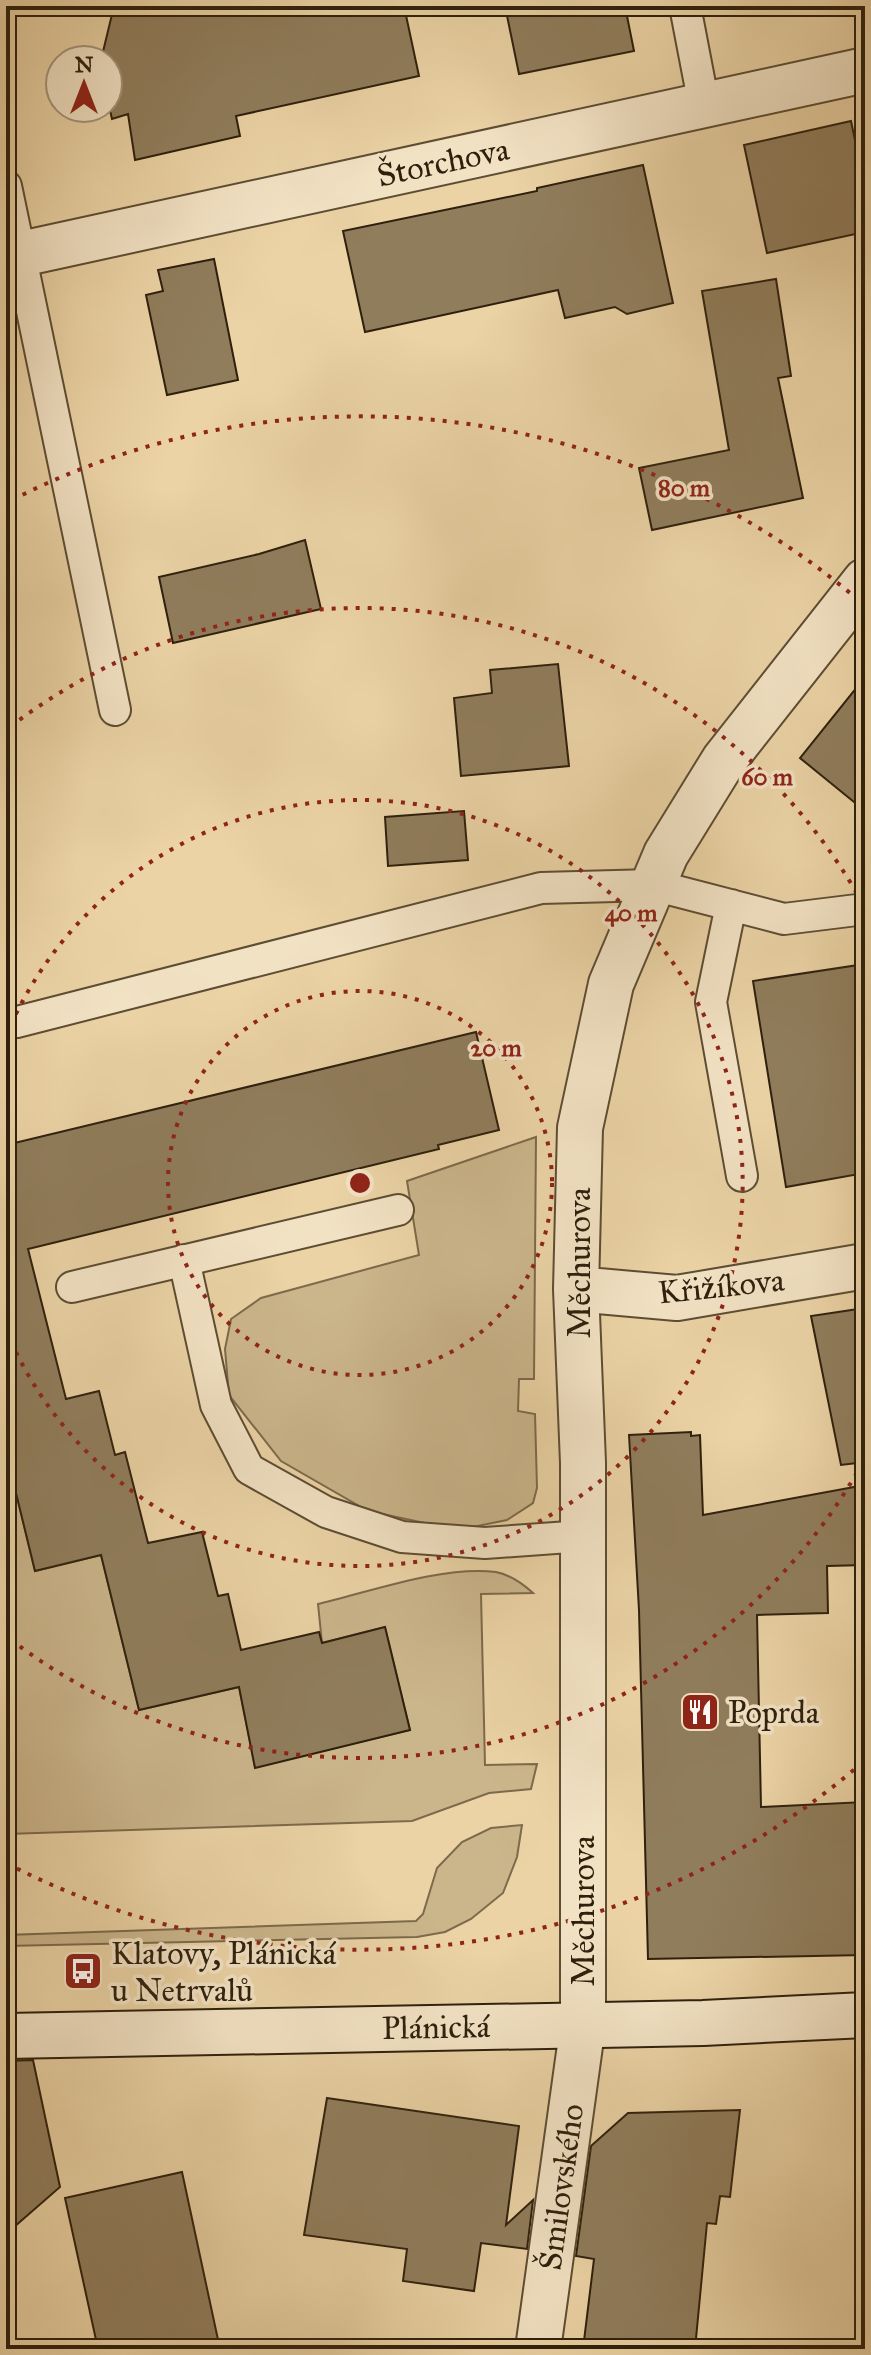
<svg xmlns="http://www.w3.org/2000/svg" width="871" height="2355" viewBox="0 0 871 2355" font-family="'IM FELL Great Primer',serif">
<style>
.green{fill:#cbb58b;stroke:#7c6a4c;stroke-width:2}
.building{fill:#907d5c;stroke:#2e200d;stroke-width:2}
.lines{fill:none;stroke-linecap:round;stroke-linejoin:round}
.service-casing{stroke:#5d4d33;stroke-width:34}
.minor-casing{stroke:#5d4d33;stroke-width:48}
.secondary-casing{stroke:#2e200d;stroke-width:48}
.service{stroke:#f2e2c4;stroke-width:30}
.minor{stroke:#f2e2c4;stroke-width:44}
.secondary{stroke:#f2e2c4;stroke-width:44}
.ring{fill:none;stroke:#8f2418;stroke-width:4;stroke-dasharray:4 8}
.labels{text-anchor:middle;stroke-width:7;stroke-linejoin:round;paint-order:stroke}
.street-label{font-size:32px;fill:#2e200d;stroke:#f2e2c4}
.poi-label{font-size:32px;fill:#2e200d;stroke:#f2e2c4;text-anchor:start}
.centre{fill:#8f2418;stroke:#f2e2c4;stroke-width:4}
.ring-label{font-size:24px;text-anchor:middle;font-weight:bold;fill:#8f2418;stroke:#f2e2c4;stroke-width:7;stroke-linejoin:round;paint-order:stroke}
</style>
<rect width="100%" height="100%" fill="#ebd3a5"/>
<filter id="stains"><feTurbulence type="fractalNoise" baseFrequency=".0025" numOctaves="4"/><feColorMatrix values="0 0 0 0 .2 0 0 0 0 .09 0 0 0 0 .02 0 0 0 .5 -.17"/></filter>
<radialGradient id="worn" r=".72"><stop offset=".6" stop-color="#630" stop-opacity="0"/><stop offset="1" stop-color="#630" stop-opacity=".3"/></radialGradient>
<path class="green" d="M536 1137 534 1379H519L518 1411 535 1414 537 1488 533 1503 507 1520 458 1530 368 1511 281 1461 229 1395 225 1349 231 1319 261 1298 419 1255 407 1181Z
M6 1452 35 1571 101 1555 139 1710 239 1687 255 1767 410 1730 385 1627 322 1643 318 1604C369 1592 444 1565 496 1572 511 1575 522 1583 533 1593L481 1594 485 1765 537 1764 531 1789 489 1793 412 1821 6 1834Z
M522 1825 517 1857 503 1893 471 1919 445 1932 417 1937 6 1946V1935L416 1921 423 1914 437 1868 462 1842 491 1828Z"/>
<path class="building" d="M114 6H404L419 76 236 116 240 136 135 160 128 114 112 119 108 102V60H101Z
M505 6H625L634 51 519 74Z
M851 121 865 188V232L767 253 744 145Z
M643 165 673 303 627 314 615 307 565 318 558 290 365 332 343 231 537 191V188Z
M214 259 238 380 167 395 146 295 163 291 158 270Z
M776 279 791 376 778 378 803 498 652 530 639 468 729 450 702 291Z
M305 540 321 609 173 643 159 577 259 554Z
M558 664 569 766 461 776 454 698 492 693 490 670Z
M865 677V811L800 758Z
M464 811 468 860 388 866 385 817Z
M865 964V1173L786 1187 753 981Z
M476 1032 499 1130 438 1145 439 1149 28 1249 66 1399 99 1391 115 1455 125 1452 148 1543 202 1532 218 1596 228 1594 241 1650 319 1632 322 1643 385 1627 410 1730 255 1768 239 1687 139 1710 101 1555 35 1571 6 1452V1145Z
M865 1308V1462L841 1465 811 1316Z
M691 1432V1436L700 1435 703 1515 865 1485V1565L827 1566 828 1613 757 1615 761 1807 865 1802V1955L648 1959 639 1610 629 1435Z
M33 2060 60 2187 6 2234V2061Z
M327 2098 519 2126 506 2225 533 2200 527 2249 481 2243 474 2291 403 2281 407 2249 304 2235Z
M740 2110 730 2197 720 2196 716 2224 707 2223 695 2349H583L594 2259 576 2256 591 2146 628 2113Z
M182 2172 220 2349H98L65 2198Z"/>
<g class="lines">
<defs>
<path id="service" d="M685 6 704 105
M6 186 115 710
M731 905 711 1002 742 1176
M17 1022 541 888 653 885 784 919 865 909
M184 1260 216 1405 249 1469 326 1512 402 1537 485 1543 583 1536
M72 1287 398 1210"/>
<path id="minor" d="M21 254 865 70
M576 1289 677 1298 865 1266
M538 2349 583 2024V1463L576 1289 580 1128 611 984 666 854 724 760 865 581"/>
<path id="secondary" d="M6 2036 703 2023 865 2015"/>
</defs>
<use href="#service" class="service-casing"/>
<use href="#minor" class="minor-casing"/>
<use href="#secondary" class="secondary-casing"/>
<use href="#service" class="service"/>
<use href="#minor" class="minor"/>
<use href="#secondary" class="secondary"/>
</g>
<g class="ring">
<circle cx="360" cy="1183" r="192"/>
<path d="M6 1036A383 383 0 1 1 6 1330"/>
<path d="M863 1462A575 575 0 0 1 10 1639M10 727A575 575 0 0 1 863 904"/>
<path d="M863 1762A767 767 0 0 1 12 1866M12 500A767 767 0 0 1 863 604"/>
</g>
<defs>
<symbol id="restaurant-square" viewBox="-11 -11 22 22"><rect x="-9" y="-9" width="18" height="18" rx="4" fill="#8f2418" stroke="#f2e2c4"/><path d="M-5-6h1v4h1v-4h1v4h1v-4h1v5L-1.5 .5V6h-2V.5L-5-1ZM5-6V6H3V1.5H1.5Q1.5-4 5-6Z" fill="#fff"/></symbol>
<symbol id="bus-square" viewBox="-11 -11 22 22"><rect x="-9" y="-9" width="18" height="18" rx="4" fill="#8f2418" stroke="#f2e2c4"/><path d="M-5-6H5V4H4V6H2V4H-2V6H-4V4H-5ZM-3.5-4V0h7V-4ZM-3.5 1.2v1.5H-2V1.2ZM2 1.2v1.5H3.5V1.2Z" fill="#fff"/></symbol>
</defs>
<g fill-rule="evenodd">
<use href="#restaurant-square" x="678" y="1690" width="44" height="44"/>
<use href="#bus-square" x="61" y="1949" width="44" height="44"/>
</g>
<g class="labels">
<g class="street-label">
<text transform="translate(443 162) rotate(-12)" y="11">Štorchova</text>
<text transform="translate(579 1263) rotate(-90)" y="11">Měchurova</text>
<text transform="translate(721 1286) rotate(-6)" y="11">Křižíkova</text>
<text transform="translate(583 1911) rotate(-90)" y="11">Měchurova</text>
<text transform="translate(436 2027) rotate(-1)" y="11">Plánická</text>
<text transform="translate(561 2187) rotate(-82)" y="11">Šmilovského</text>
</g>
<g class="poi-label">
<text x="728" y="1723">Poprda</text>
<text x="111" y="1964">Klatovy, Plánická<tspan x="111" dy="37">u Netrvalů</tspan></text>
</g>
</g>
<circle cx="360" cy="1183" r="12" class="centre"/>
<g class="ring-label">
<text x="684" y="496">80 m</text>
<text x="767" y="785">60 m</text>
<text x="631" y="921">40 m</text>
<text x="496" y="1056">20 m</text>
</g>
<rect width="871" height="2355" fill="none" stroke="#ebd3a5" stroke-width="32"/>
<rect x="8" y="8" width="855" height="2339" fill="none" stroke="#2e200d" stroke-width="4"/>
<rect x="16" y="16" width="839" height="2323" fill="none" stroke="#2e200d" stroke-width="2"/>
<g transform="translate(84 84)"><circle r="38" fill="#f2e2c4" stroke="#a4947b" stroke-width="2"/>
<path d="M0-6L14 30L0 20L-14 30Z" fill="#8f2418"/>
<text y="-12" font-size="22" font-weight="bold" text-anchor="middle" fill="#2e200d">N</text>
</g>
<rect width="100%" height="100%" filter="url(#stains)"/>
<rect width="100%" height="100%" fill="url(#worn)"/>
</svg>
